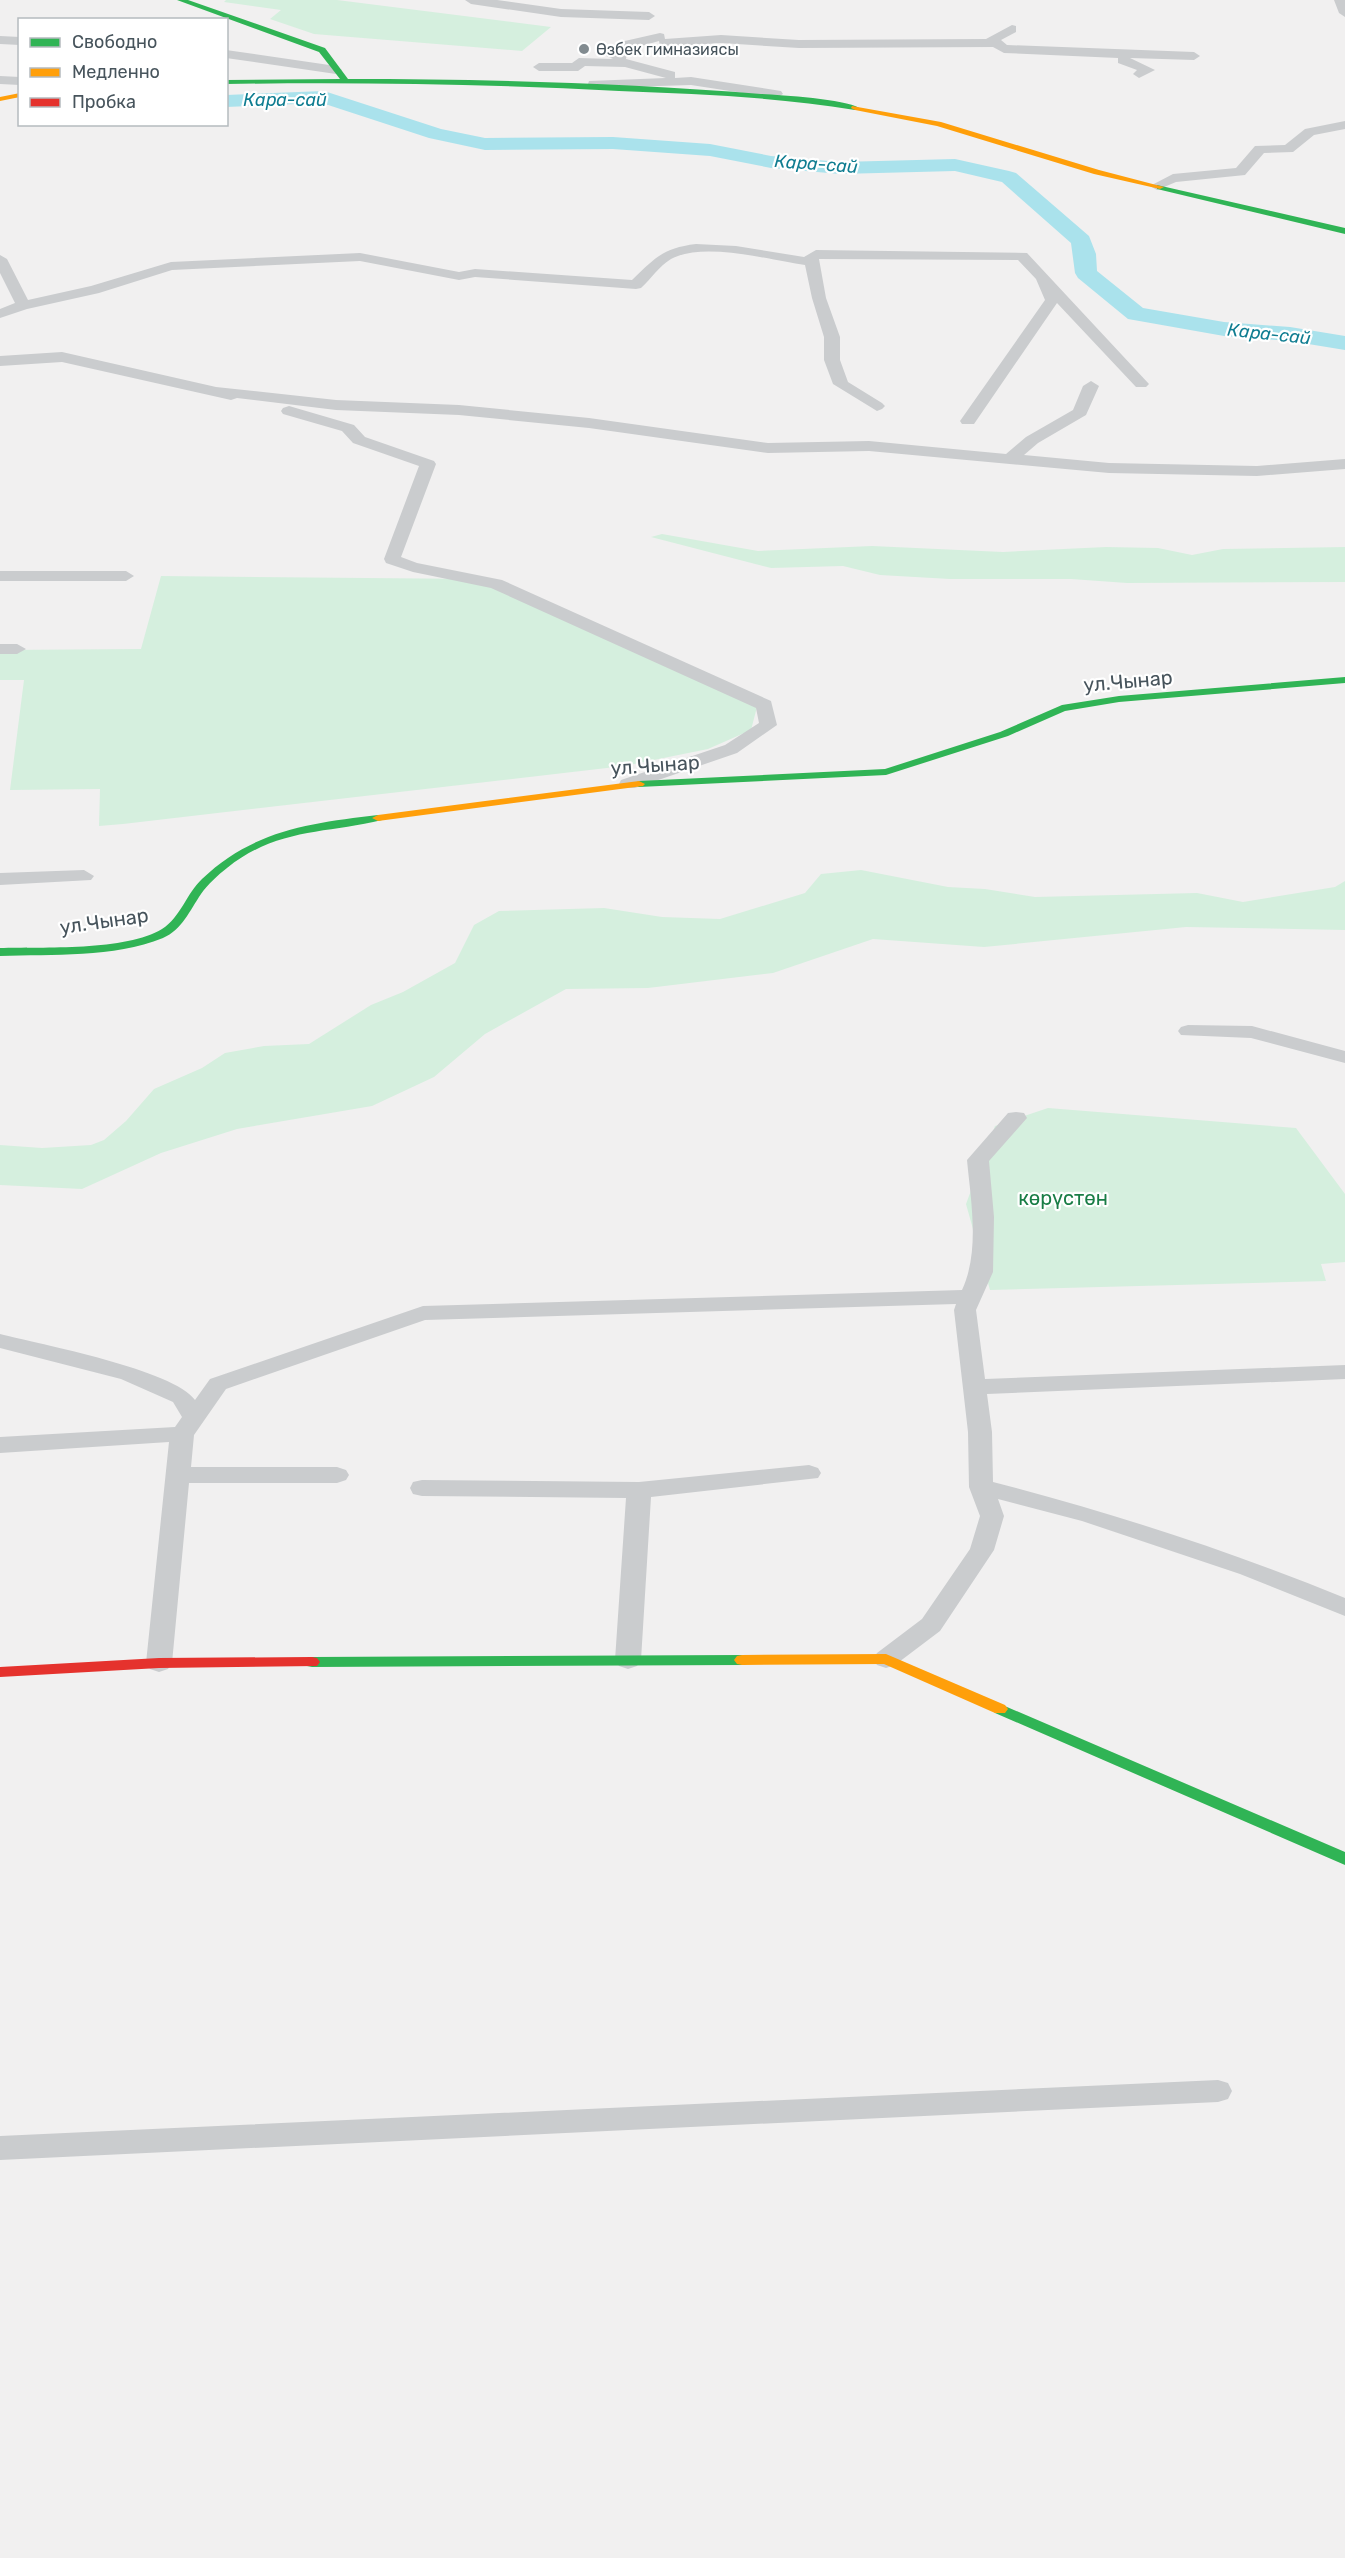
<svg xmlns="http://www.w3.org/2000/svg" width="1345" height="2558" viewBox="0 0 1345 2558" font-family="Rubik,sans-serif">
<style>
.green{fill:#d5efde}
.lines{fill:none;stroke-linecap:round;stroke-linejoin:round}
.river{fill:#aae2ec;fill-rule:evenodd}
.street{fill:#caccce;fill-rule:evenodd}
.fast{fill:#30b455;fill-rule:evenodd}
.slow{fill:#ff9f0a;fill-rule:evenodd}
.jam{fill:#e5322d;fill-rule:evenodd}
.poi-dot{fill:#828b90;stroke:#fff;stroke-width:2}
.labels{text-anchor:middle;stroke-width:4.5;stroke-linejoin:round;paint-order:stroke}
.far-poi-label{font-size:16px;fill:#47545c;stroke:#fff;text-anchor:start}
.far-water-label{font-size:18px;font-style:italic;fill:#0f7d91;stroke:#fff}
.street-label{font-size:20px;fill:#47545c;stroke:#fff}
.park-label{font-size:20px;fill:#197d46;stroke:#fff}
</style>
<rect width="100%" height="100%" fill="#f1f0f0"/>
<path class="green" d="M226 0H337L551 27 522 51 314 34 270 19 281 10 224 2Z
M662 534 758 551 872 546 1003 552 1106 547 1158 548 1192 555 1223 549 1345 547V582L1127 583 1071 579H950L880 575 843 566 771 568 651 537Z
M161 576 478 579 757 707 751 730 708 749 624 766 123 824 99 826 100 789 10 790 24 680H0V650L141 649Z
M861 870 948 887 985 889 1035 897 1197 893 1243 902 1335 887 1345 881V930L1186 927 984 947 873 939 773 973 648 988 566 989 485 1034 434 1077 372 1106 237 1129 161 1153 82 1189 0 1185V1145L42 1148 91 1145 104 1140 126 1121 154 1089 202 1068 225 1053 264 1046 309 1044 371 1005 403 992 455 963 474 925 499 911 604 908 662 917 720 919 805 893 821 874Z
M1048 1108 1296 1128 1345 1194V1262L1321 1264 1326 1281 990 1290 966 1204 995 1126Z"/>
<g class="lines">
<path class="river" d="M324 91 441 129 485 138 613 137 710 144 771 156 840 162 955 159 1009 171 1016 173 1089 236 1096 254 1097 271 1143 308 1224 322 1290 327 1345 336V350L1290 341 1224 336 1128 319 1078 278 1075 273 1071 243 1002 182 955 171 840 174 771 168 710 156 613 149 485 150 429 138 322 103 226 107V95Z"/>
<path class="street" d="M465 0H497L561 9 649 12 655 16 649 20 561 17 471 4Z
M1334 0H1345V17L1339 13Z
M1012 25 1016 26V32L1001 40 1007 45 1194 52 1200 56 1194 60 1130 58 1155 70 1139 78 1133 74 1137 70 1118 63V58L1004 53 993 47 799 48 721 43 664 47 660 46 659 41 620 52 627 53 626 59 675 72V78L691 77 781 91 783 94 776 98 691 85 594 88 588 84 589 81 666 78 625 67 585 66 578 71H539L533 67 539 63H572L579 58 613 59 602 54 616 43 660 33 664 34 665 39 721 35 799 40 986 39Z
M0 36 20 37V45L0 44Z
M226 50 336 66 342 70 336 74 226 58Z
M0 76 20 77V85L0 84Z
M1345 121V129L1314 135 1293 152 1264 153 1245 175 1176 182 1157 190 1150 186 1173 174 1236 168 1255 146 1285 145 1305 129Z
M696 244 736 246 804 257 816 250 1027 253 1149 384 1146 387H1136L1057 303 974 424H962L960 421 1045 300 1036 279 1018 260 819 259 826 298 840 337V360L848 382 882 403 885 406 882 409 877 411 833 384 824 360V337L812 298 805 265C769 260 704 241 671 259 659 266 651 279 641 288L636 289 475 277 459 280 360 261 172 270 99 293 27 309 0 318V309L15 303 0 273V255L7 259 28 300 91 286 171 262 360 253 459 272 475 269 632 280C655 258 663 248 696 244Z
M62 352 216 387 336 400 459 405 589 418 768 443 869 441 1006 454 1026 437 1073 410 1083 386 1091 381 1099 386 1086 415 1038 443 1024 455 1109 463 1257 466 1345 459V469L1257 476 1109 473 869 451 768 453 589 428 459 415 336 410 237 398 231 400 62 362 0 366V356Z
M289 406 354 425 365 437 434 461 436 464 401 557 417 563 502 580 771 701 777 725 737 753 635 788H621L619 784 621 780 725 745 759 723 756 708 491 588 413 572 386 563 384 559 419 466 353 443 342 431 283 414 281 411 283 408Z
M0 571H126L134 576 126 581H0Z
M0 644H17L26 649 17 654H0Z
M84 870 94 876 91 880 0 885V873Z
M1188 1025 1252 1026 1345 1051V1063L1251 1038 1181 1035 1178 1031 1181 1027Z
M1016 1112 1024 1113 1027 1118 989 1161 994 1217 993 1272 976 1310 985 1379 1345 1365V1379L987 1394 992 1432 993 1482C1113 1513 1230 1551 1345 1598V1616L1240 1574 1082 1521 998 1499 1004 1516 994 1550 940 1631 895 1665 886 1668 877 1665 873 1659 877 1653 922 1619 970 1549 980 1516 969 1487 968 1432 954 1310 956 1304 425 1320 226 1389 194 1435 191 1467H337L346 1470 349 1475 346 1480 337 1483H189L172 1663 168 1669 159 1672 150 1669 146 1663 169 1442 0 1453V1437L175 1427 182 1417 173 1402 121 1379 0 1348V1334C39 1344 175 1370 195 1400L210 1379 423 1306 962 1290C980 1251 971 1202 967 1160L1008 1113Z
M809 1465 818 1468 821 1473 818 1478 651 1497 641 1660 637 1666 628 1669 619 1666 615 1660 626 1498 422 1496 413 1494 410 1488 413 1482 422 1480 639 1482Z
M1218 2080 1228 2083 1232 2091 1228 2099 1218 2102 0 2160V2136Z"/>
<path class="fast" d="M177 0H188L325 48 348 79C485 79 624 83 761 94 780 95 845 99 859 108L855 110C777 97 698 94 619 91 488 84 357 82 226 84V80L340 79 319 52Z
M1157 185 1345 228V234L1157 189Z
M1345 677V683L1119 702 1065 711 1008 736 886 775 639 787 633 784 639 781 885 769 1000 732 1062 705 1119 696Z
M378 815 384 818 382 820C324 834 277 828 227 868 218 875 208 884 201 894 190 910 182 930 163 938 113 958 53 954 0 956V948C42 947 127 951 162 929 181 917 186 894 202 879 253 830 311 823 378 815Z
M742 1655 747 1656 750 1660 747 1664 742 1665 312 1667 307 1666 304 1662 307 1658 312 1657Z
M1000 1704 1345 1852V1865L995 1713 992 1709 995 1705Z"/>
<path class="slow" d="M20 93V97L0 101V97Z
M852 106 941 122 1099 170 1164 187 1160 189 1094 174 937 126 855 110 851 108Z
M639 781 645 784 643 786 378 821 372 818 378 815Z
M886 1654 1005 1705 1008 1709 1005 1713H995L884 1664 742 1665 737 1664 734 1660 737 1656 742 1655Z"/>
<path class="jam" d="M312 1657 317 1658 320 1662 317 1666 159 1668 0 1677V1667L159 1658Z"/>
</g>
<circle class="poi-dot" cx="584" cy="49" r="6"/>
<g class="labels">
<g class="far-poi-label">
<text x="596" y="55">Өзбек гимназиясы</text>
</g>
<g class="far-water-label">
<text x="285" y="106">Кара-сай</text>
<text transform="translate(816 164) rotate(4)" y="6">Кара-сай</text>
<text transform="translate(1269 334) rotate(6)" y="6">Кара-сай</text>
</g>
<g class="street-label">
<text transform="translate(1128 681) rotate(-5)" y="7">ул.Чынар</text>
<text transform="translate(655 765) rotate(-4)" y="7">ул.Чынар</text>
<text transform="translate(104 921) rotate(-8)" y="7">ул.Чынар</text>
</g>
<g class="park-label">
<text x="1063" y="1205">көрүстөн</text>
</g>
</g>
<rect x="18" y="18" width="210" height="108" fill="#ffffff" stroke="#b5bbbe" stroke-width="1.5"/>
<rect x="30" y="38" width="30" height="9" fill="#30b455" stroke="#b5bbbe" stroke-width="1.5"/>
<text x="72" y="48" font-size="18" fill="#47545c">Свободно</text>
<rect x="30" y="68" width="30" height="9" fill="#ff9f0a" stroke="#b5bbbe" stroke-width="1.5"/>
<text x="72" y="78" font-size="18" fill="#47545c">Медленно</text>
<rect x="30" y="98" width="30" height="9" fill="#e5322d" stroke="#b5bbbe" stroke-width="1.5"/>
<text x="72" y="108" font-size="18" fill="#47545c">Пробка</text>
</svg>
